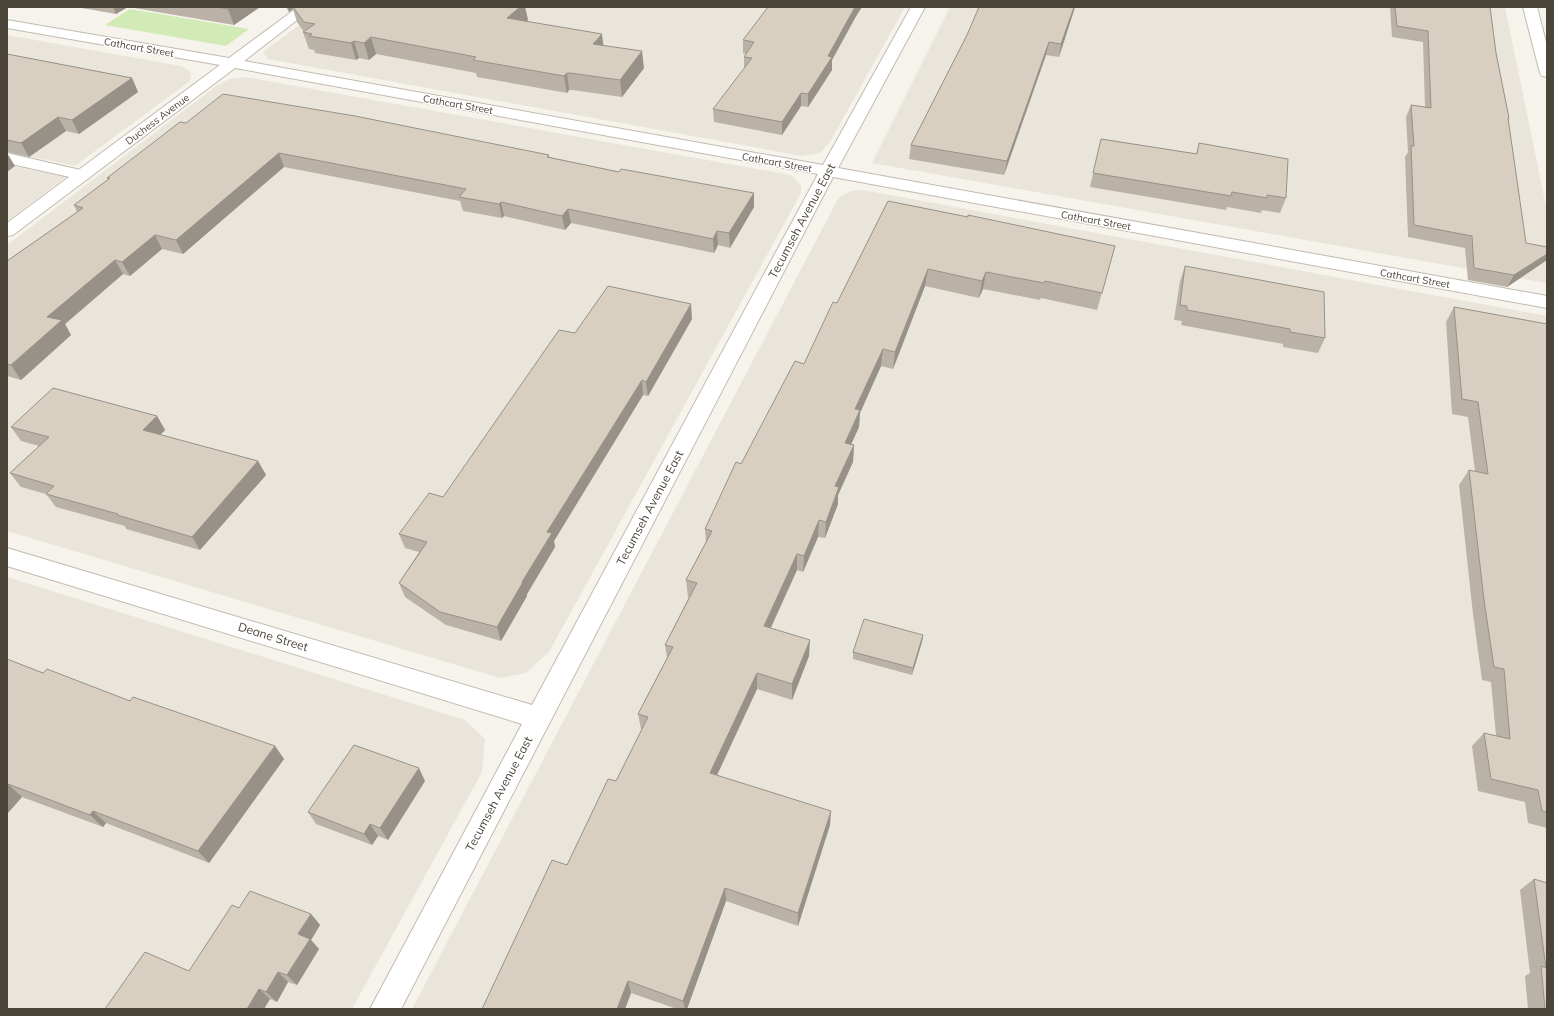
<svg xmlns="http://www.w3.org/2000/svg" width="1554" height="1016" viewBox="0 0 1554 1016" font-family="Mulish,sans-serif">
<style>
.residential{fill:#eae5da}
.green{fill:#d2eab5}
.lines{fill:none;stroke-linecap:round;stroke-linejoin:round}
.lane-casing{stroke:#c2bbae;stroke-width:2}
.street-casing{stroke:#c2bbae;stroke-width:2}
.lane{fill:#fff;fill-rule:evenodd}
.street{fill:#fff;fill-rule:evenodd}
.wall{fill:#bab2a6}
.shaded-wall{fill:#979187}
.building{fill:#d8cfc1;stroke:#979187}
.labels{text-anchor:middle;stroke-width:3;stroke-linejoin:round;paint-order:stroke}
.far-street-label{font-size:10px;fill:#4b4439;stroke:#fff}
.street-label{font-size:12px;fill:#4b4439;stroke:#fff}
</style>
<rect width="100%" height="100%" fill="#f6f3ec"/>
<path class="residential" d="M323 7H905L830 142 820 153 802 156 268 59 263 52Z
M950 7H1505L1547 211V283L872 163Z
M7 35 181 66 191 72 190 81 75 166 7 151Z
M245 77 791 175 801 185V193L549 652 526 673 500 678 7 531V245L215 87 229 79Z
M7 165 45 173 66 177 7 221Z
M863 190 1547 316V1009H412L839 197 851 191Z
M7 577 465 720 485 739 482 772 352 1009H7Z"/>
<path class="green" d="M130 9 249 29 226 46 105 25Z"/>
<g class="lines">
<defs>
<path id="lane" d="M7 153 89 172 91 175 89 178 83 180 7 163Z"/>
<path id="street" d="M298 7H314L244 61 823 165 911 7H925L838 168 1547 296V308L833 177 401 1009H370L522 724 7 566V548L532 705 818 174 235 68 13 235 7 236V223L220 65 7 28V20L229 58Z
M1523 7H1537L1547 46V77L1542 76 1540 73Z"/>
</defs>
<use href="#lane" class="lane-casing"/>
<use href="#street" class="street-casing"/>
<use href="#lane" class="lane"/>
<use href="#street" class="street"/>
</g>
<path class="wall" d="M76 7H260L234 25 128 7 116 14Z
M286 7H525L528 20 526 21 603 45 644 68 622 97 572 90H569L567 93 477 77 476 73 376 54 369 60 359 58 356 60 315 53 314 50 309 49 303 32H304L297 22 293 9 289 12Z
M1075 7 1059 57 1046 55 1004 175 909 159 911 145 967 35Z
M1390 7H1490L1496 53 1509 118 1508 120 1526 243 1547 260 1507 287 1468 280 1465 248 1408 237 1405 157 1408 152 1406 117 1411 105 1425 107 1423 42 1392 37Z
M855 18 832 60V70L808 107 801 106 782 135 714 122 713 109 744 69V57L746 54 743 53V40Z
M7 54 132 78 138 92 79 134 66 131 29 157 7 152Z
M186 123 549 155V157L619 172 754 193V207L730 248 718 245 714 253 571 223 565 230 504 216 502 218 463 211 460 201 284 167 183 254 162 249 130 276 123 274 65 324 71 335 21 380 7 376V261L77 212 74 205 108 180 107 178Z
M1101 139 1196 154 1199 143 1286 198 1280 213 1262 210 1261 213 1227 207 1226 210 1090 187Z
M888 201 1115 246 1097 310 1041 298 1040 300 983 289 979 298 925 286 893 369 881 366 860 413 859 427 851 444 854 445 853 462 838 495V504L825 538 818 537 803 572 797 570 771 628 809 656 792 700 757 689 717 775 830 825 798 926 726 901 687 1009H677L631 993 625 1009H482L567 865 616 781 642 729H641L638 714 667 658 665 645 689 597H688L686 580 706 542 705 529 741 464 804 364 837 303Z
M1185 266 1325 338 1318 353 1283 347V344L1181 325 1182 321 1174 320 1180 281Z
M1454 307 1547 324V828L1528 823 1525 802 1478 791 1472 746 1484 733 1496 736 1491 682 1482 680 1473 614 1459 485 1469 470 1475 471 1468 417 1452 414 1446 322Z
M692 319 648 396 643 395 554 541 555 547 527 594V596L501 641 446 625 405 597 399 583 419 552 405 548 399 534 443 497 575 333Z
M157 416 165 430 160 435 258 461 266 475 200 550 126 529 125 526 56 507 46 494 21 487 10 473 39 446 21 441 11 427Z
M923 635 922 642 912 675 853 659V652Z
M7 659 43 673 130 701 275 746 284 759 209 863 106 823 103 827 22 797 7 814Z
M425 781 388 840 378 836 372 845 316 824 308 812Z
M1534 879 1547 883V1009H1528L1525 976 1530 973 1520 890Z
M239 908 311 914 320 925 311 940 319 949 297 985 288 982 277 1002 270 999 264 1009H105L189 971Z"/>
<path class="shaded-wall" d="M113 7H128L116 14Z
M230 7H260L234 25 228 9Z
M288 7H292L293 9 289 12Z
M520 7H525L528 20 510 35 507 18Z
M855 7H862L855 18 832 60V70L808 107V94L828 56Z
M1074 7H1075L1059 57 1061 44Z
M602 34 604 51 593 44Z
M371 37 376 54 369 60 364 43Z
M354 41 359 58 356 60 351 43Z
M1049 42 1046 55 1004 175 1007 161Z
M642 51 644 68 622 97 620 80Z
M567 73 569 90 567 93 564 76Z
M132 78 138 92 79 134 72 120Z
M801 93V106L782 135V122Z
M58 117 66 131 29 157 21 143Z
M7 153 15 166 7 172Z
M279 153 284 167 183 254 176 240Z
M754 193V207L730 248 729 233Z
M501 202 504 216 502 218 499 204Z
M568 209 571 223 565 230 562 216Z
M717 231 718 245 714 253 713 239Z
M155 235 162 249 130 276 122 262Z
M1547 254V260L1507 287 1514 275Z
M115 260 123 274 65 324 71 335 21 380 11 365 47 317Z
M928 269 925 286 893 369 895 352Z
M986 272 983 289 979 298 982 281Z
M691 304 692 319 648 396 646 382Z
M883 349 881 366 860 413 859 427 844 460 845 443 855 409Z
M642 380 643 395 554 541 555 547 527 594V596L501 641 497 627 522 582 547 532Z
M157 416 165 430 151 444 143 430Z
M854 445 853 462 838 495V504L825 538 826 522 835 486Z
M258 461 266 475 200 550 192 537Z
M819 520 818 537 803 572 804 556Z
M797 554V570L764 642V626Z
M923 635 922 642 912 675 913 668Z
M810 640 809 656 792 700V684Z
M757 673V689L711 788 710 773Z
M275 746 284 759 209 863 198 851Z
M419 768 425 781 388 840 380 828Z
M8 784 22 797 7 814V785Z
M93 811 106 823 103 827 90 815Z
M831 811 830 825 798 926V913Z
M370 824 378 836 372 845 364 834Z
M725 888 726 901 687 1009H685L683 1001Z
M311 914 320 925 311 940 319 949 297 985 287 975 298 934Z
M278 972 288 982 277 1002 266 992Z
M628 981 631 993 625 1009H617Z
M259 989 270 999 264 1009H247Z"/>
<path class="building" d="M217 7H230L228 9Z
M293 7H520L507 18 602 34 593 44 642 51 620 80 570 73H567L564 76 473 60 476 57 371 37 364 43 354 41 351 43 309 36 312 34 303 32 315 24 304 22Z
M768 7H855L828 56 832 57 808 94 801 93 782 122 713 109 752 58 744 57 754 42 743 40Z
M979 7H1074L1061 44 1049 42 1007 161 911 145 967 35Z
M1395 7H1490L1496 53 1509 118H1508L1526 243 1547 247V254L1514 275 1474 268 1472 236 1414 225 1411 146H1414L1411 105 1431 108 1428 31 1397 26Z
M7 54 132 78 72 120 58 117 21 143 7 140Z
M223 94 355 116 549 155 547 157 619 172 621 169 754 193 729 233 717 231 713 239 568 209 562 216 501 202 499 204 459 197 466 189 279 153 176 240 155 235 122 262 115 260 47 317 62 320 11 365 7 364V261L83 208 74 205 110 178H107L180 122 186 123Z
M1101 139 1197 154 1199 143 1288 159 1286 198 1267 195V198L1232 192 1231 196 1093 173Z
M888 201 968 217V215L1115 246 1102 293 1045 281 1044 283 986 272 982 281 928 269 895 352 883 349 855 409 860 410 845 443 854 445 835 486 839 487 826 522 819 520 804 556 797 554 764 626 810 640 792 684 757 673 710 773 831 811 798 913 725 888 683 1001 628 981 617 1009H482L552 860 567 865 608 779 616 781 648 717 638 714 673 647 665 645 697 583 686 580 712 531 705 529 736 462 741 464 795 361 804 364 833 302 837 303Z
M1185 266 1324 292 1325 338 1290 332V329L1187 310V306L1180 305Z
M608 286 691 304 646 382 642 380 547 532 552 533 522 582H523L497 627 440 612 399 583 427 542 399 534 429 493 443 497 559 330 575 333Z
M1454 307 1547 324V812L1542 811 1538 790 1491 779 1484 733 1510 739 1504 669 1494 667 1484 600 1469 470 1488 474 1478 402 1462 399Z
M53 388 157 416 143 430 258 461 192 537 117 515 118 514 46 494 54 486 10 473 49 437 11 427Z
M864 619 923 635 913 668 853 652Z
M7 659 43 673 47 669 130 701 133 697 275 746 198 851 93 811 90 815 8 784 7 785Z
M354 745 419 768 380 828 370 824 364 834 308 812Z
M1534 879 1547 883V1009H1545L1541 966 1546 968Z
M250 891 311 914 298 934 310 939 287 975 278 972 266 992 259 989 247 1009H105L145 952 189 971 232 905 239 908Z"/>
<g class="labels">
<g class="far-street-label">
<text transform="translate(139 47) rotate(10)" y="4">Cathcart Street</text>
<text transform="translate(458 104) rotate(10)" y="4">Cathcart Street</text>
<text transform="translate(157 119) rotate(-37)" y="4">Duchess Avenue</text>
<text transform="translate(777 162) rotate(10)" y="4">Cathcart Street</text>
<text transform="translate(1096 220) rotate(10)" y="4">Cathcart Street</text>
<text transform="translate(1415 278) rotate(10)" y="4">Cathcart Street</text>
</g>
<g class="street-label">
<text transform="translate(802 221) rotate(-62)" y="4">Tecumseh Avenue East</text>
<text transform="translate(650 508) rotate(-62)" y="4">Tecumseh Avenue East</text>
<text transform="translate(273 637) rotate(17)" y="4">Deane Street</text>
<text transform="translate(499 794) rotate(-62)" y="4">Tecumseh Avenue East</text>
</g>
</g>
<rect width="1554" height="1016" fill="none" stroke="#4b4439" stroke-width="16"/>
</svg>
